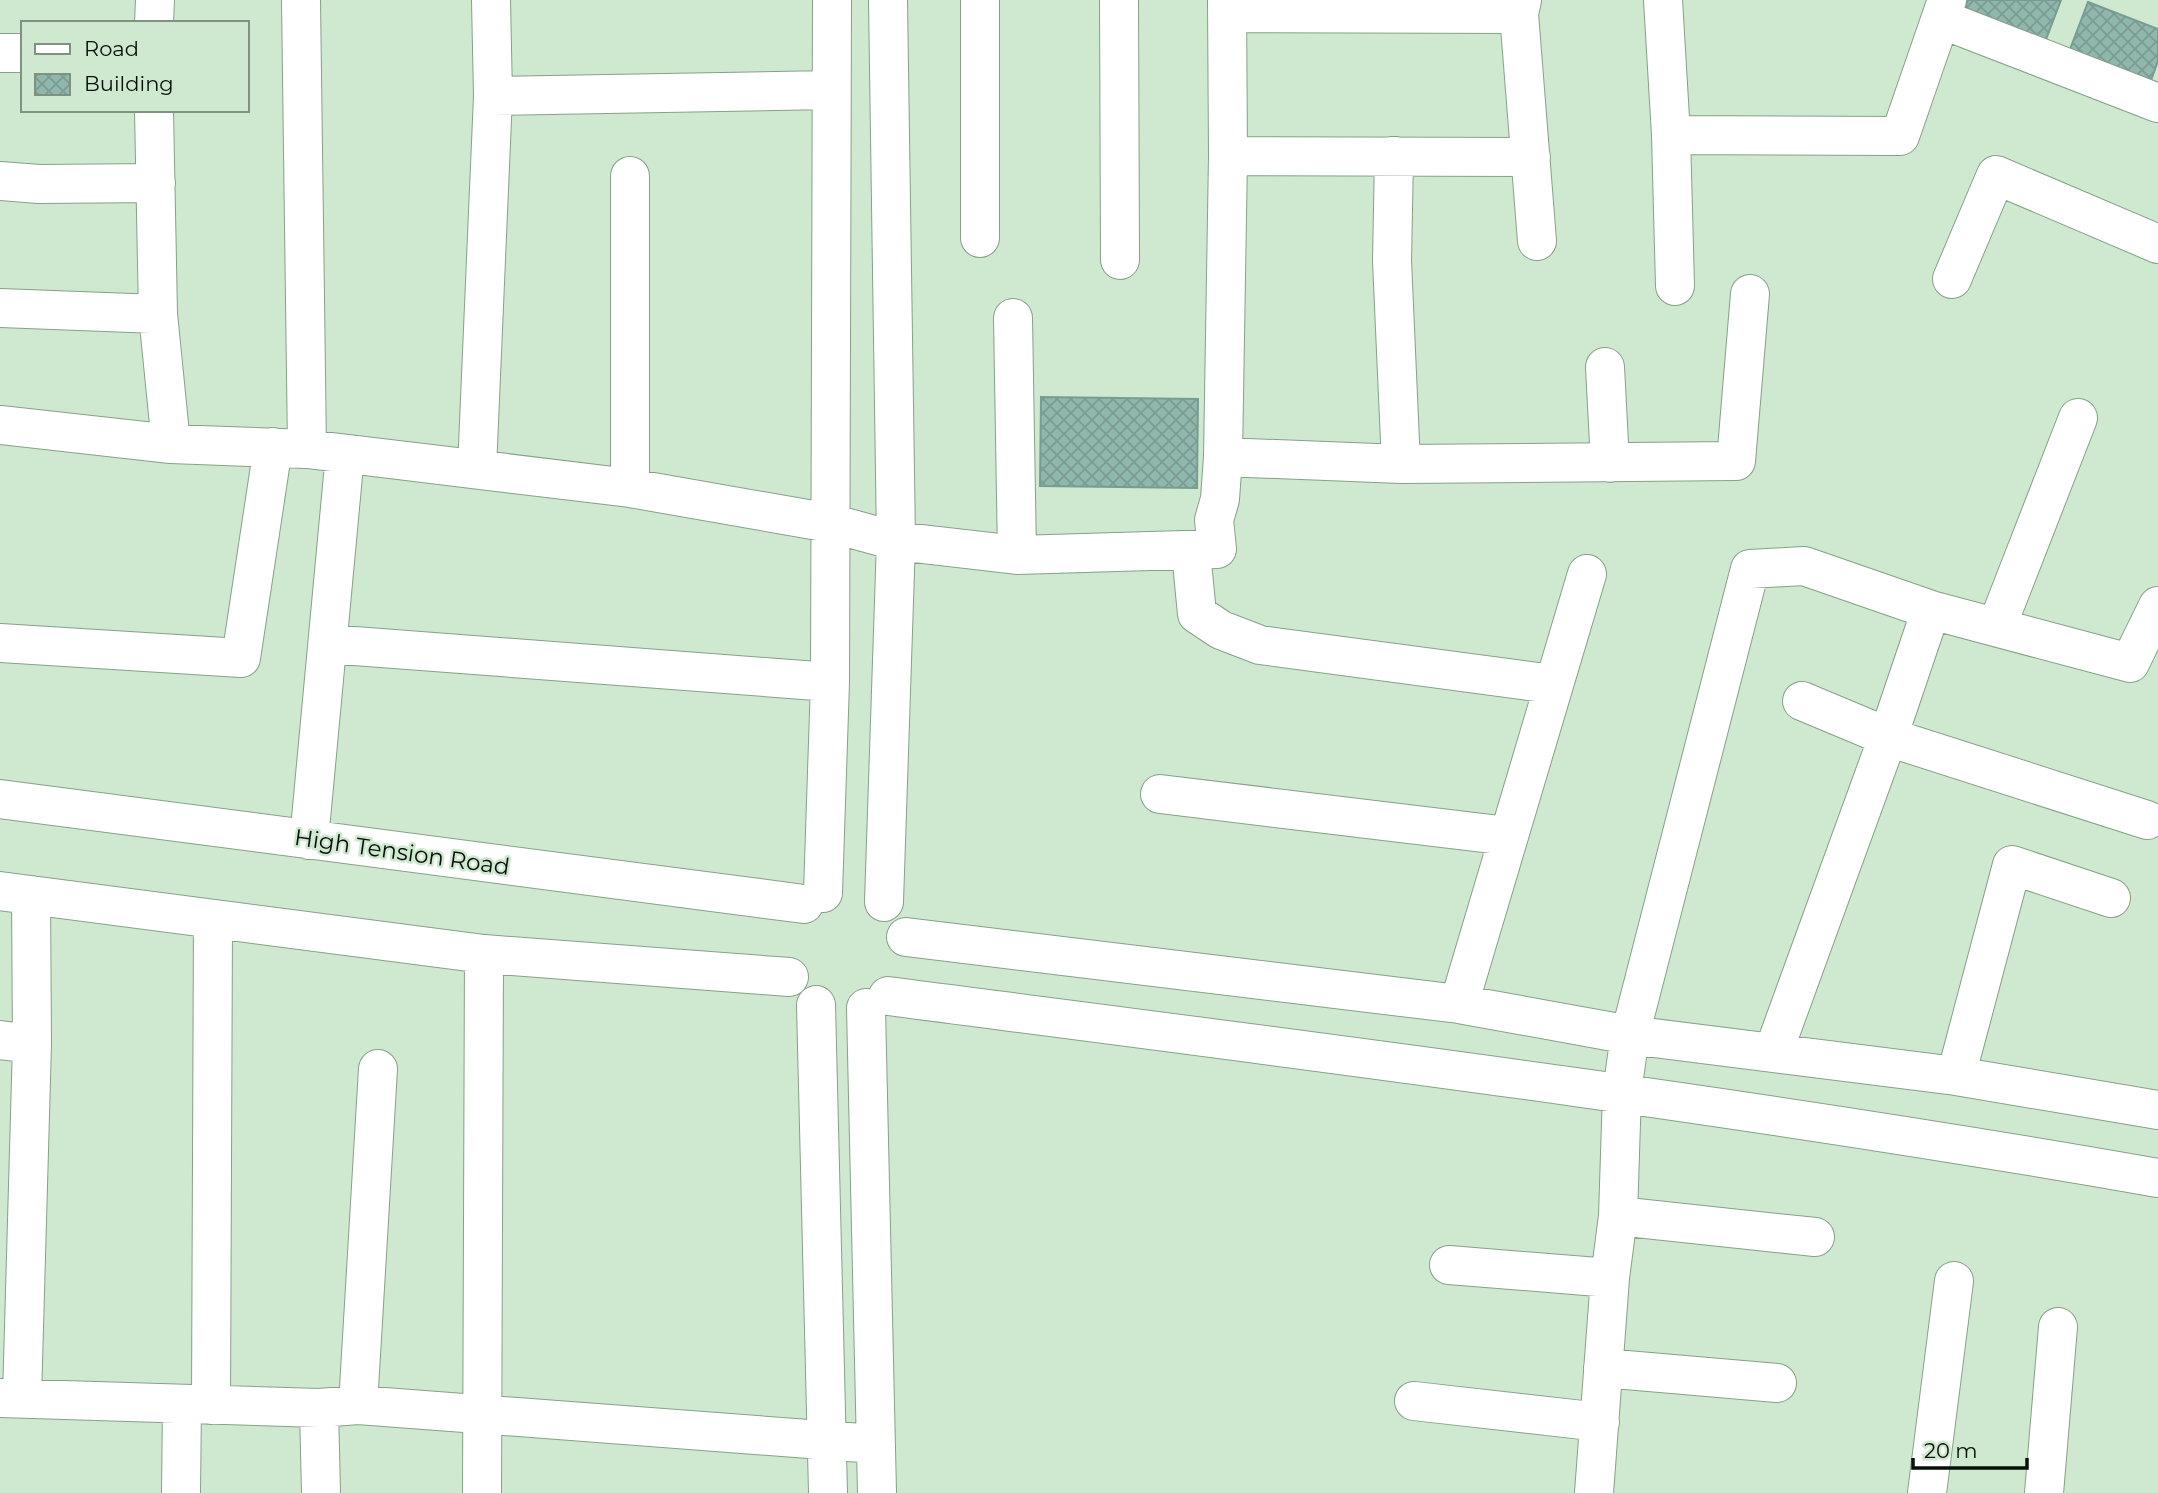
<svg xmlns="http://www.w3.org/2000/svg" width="2158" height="1493" viewBox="0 0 2158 1493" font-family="Montserrat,sans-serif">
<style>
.building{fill:url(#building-cross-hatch);stroke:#779d93;stroke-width:2}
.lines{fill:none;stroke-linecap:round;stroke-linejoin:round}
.minor-casing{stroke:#87a189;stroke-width:40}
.minor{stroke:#fff;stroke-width:38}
.labels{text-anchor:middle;stroke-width:5;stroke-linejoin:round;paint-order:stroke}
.street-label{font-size:23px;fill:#071008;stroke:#cee9cf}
</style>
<defs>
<pattern id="building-cross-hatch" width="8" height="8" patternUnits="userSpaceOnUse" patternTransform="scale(1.75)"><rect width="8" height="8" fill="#90b7ac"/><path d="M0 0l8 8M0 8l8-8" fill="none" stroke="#7b9c92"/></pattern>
</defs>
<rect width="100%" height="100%" fill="#cee9cf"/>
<path class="building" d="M1968 0H2061L2045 42 1964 10Z
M2088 2 2158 29V61L2150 83 2069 52Z
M1041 397 1198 399 1197 488 1040 486Z"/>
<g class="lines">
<defs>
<path id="minor" d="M301 0 307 449
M980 0V238
M1119 0 1120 260
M1522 0 1519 14 1537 241
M1663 0 1671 135 1675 286
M1227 13 1519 14
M1941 19 2158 103
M154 23 155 0
M0 53H23
M493 96 830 90
M154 110 158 314 171 444
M1671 135 1900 136 1947 0
M1228 156 1531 157
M1394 156 1392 261 1401 464
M0 181 39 184 156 183
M1952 279 1996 175 2158 244
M0 308 158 314
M1013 318 1017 555
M1605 367 1610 463
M0 425 171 444 307 449 630 488 830 523 896 541 1017 555 1217 549 1214 520 1220 499 1223 457 1228 156 1227 0
M1223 457 1401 464 1736 461 1750 294
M477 469 493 96 491 0
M630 488V176
M1191 552 1197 614 1221 630 1260 645 1552 684
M1997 626 2078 418
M0 643 241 658 273 447
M328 644 830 682
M1802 701 1888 737 2147 820
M1160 794 1508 836
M0 799 804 904
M309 840 345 454
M0 891 484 954 789 977
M823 893 830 682 832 0
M884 902 896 541 888 0
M906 937 1459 1004 1630 1035 1956 1076 2158 1110
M888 996C1312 1051 1737 1104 2158 1178
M1459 1004 1587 574
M816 1005 828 1493
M866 1008 877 1493
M0 1040 32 1044
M1773 1053 1888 737 1931 610
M1956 1076 2012 865 2111 898
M1618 1216 1815 1237
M1449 1265 1610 1278
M1603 1368 1777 1383
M0 1398 319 1408 358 1405 875 1444
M22 1398 32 1044 31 895
M1414 1401 1600 1422
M211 1405 213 919
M358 1405 378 1069
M319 1408 321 1493
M181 1493 182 1404
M482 1493 484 954
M1594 1493 1610 1278 1618 1216 1622 1092 1630 1035 1750 569 1804 566 1931 610 2130 663 2158 606
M1927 1493 1954 1281
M2044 1493 2058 1327"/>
</defs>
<use href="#minor" class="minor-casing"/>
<use href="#minor" class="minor"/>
</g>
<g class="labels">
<g class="street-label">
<text transform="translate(402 852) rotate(8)" y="8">High Tension Road</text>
</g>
</g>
<rect x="21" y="21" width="228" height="91" fill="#cee9cf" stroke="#7e927f" stroke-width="2"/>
<rect x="35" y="44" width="35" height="10" fill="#ffffff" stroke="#7e927f" stroke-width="2"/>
<text x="84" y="56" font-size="21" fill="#071008">Road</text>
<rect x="35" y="74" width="35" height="21" fill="url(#building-cross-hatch)" stroke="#7e927f" stroke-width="2"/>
<text x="84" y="91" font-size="21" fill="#071008">Building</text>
<path d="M1913 1458v10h114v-10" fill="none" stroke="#071008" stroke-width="3.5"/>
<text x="1924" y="1458" font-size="21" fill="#071008" stroke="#cee9cf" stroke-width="5" paint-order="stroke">20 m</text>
</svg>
